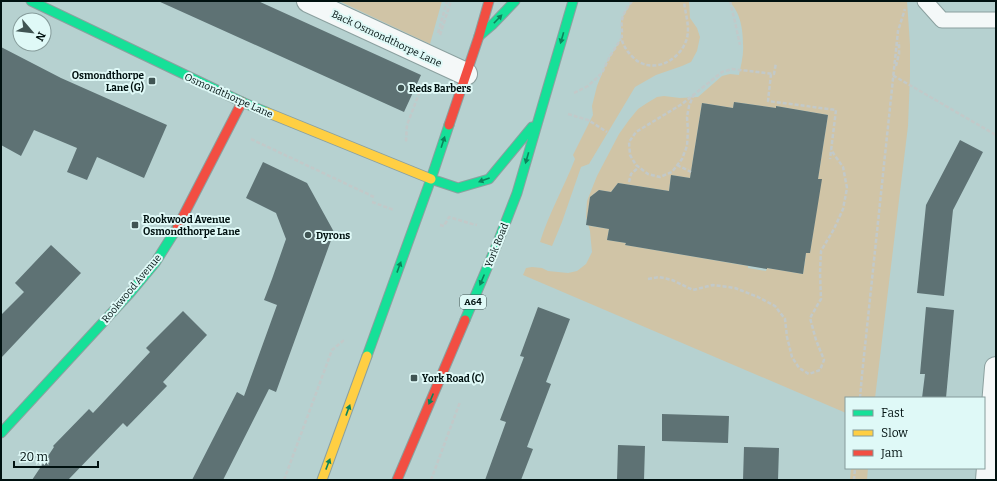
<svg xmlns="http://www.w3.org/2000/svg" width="997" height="481" viewBox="0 0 997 481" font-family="Bitter,serif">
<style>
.green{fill:#d0c4a6;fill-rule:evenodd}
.building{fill:#5e7274}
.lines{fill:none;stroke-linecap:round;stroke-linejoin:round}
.lane-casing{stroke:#8ba09f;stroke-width:17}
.street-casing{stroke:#8ba09f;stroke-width:24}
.fast-casing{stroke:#8ba09f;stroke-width:11}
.slow-casing{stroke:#8ba09f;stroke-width:11}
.jam-casing{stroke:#8ba09f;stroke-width:11}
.path{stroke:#c2c9c9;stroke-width:2.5;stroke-dasharray:4 2;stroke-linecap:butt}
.lane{stroke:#f4f8f8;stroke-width:15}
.street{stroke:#f4f8f8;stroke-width:22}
.fast{stroke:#16e098;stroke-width:9}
.slow{stroke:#ffcf43;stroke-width:9}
.jam{stroke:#f24e42;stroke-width:9}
.oneway{fill:#0c835b}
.poi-dot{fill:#405453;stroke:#dff9f7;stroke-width:1.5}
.labels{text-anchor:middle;stroke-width:4;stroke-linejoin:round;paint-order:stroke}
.shield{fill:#dff9f7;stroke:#435755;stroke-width:1}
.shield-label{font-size:9px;font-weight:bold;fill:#001110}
.street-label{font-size:10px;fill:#001110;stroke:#dff9f7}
.poi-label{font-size:10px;font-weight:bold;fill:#001110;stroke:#dff9f7;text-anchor:start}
</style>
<rect width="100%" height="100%" fill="#b6d1d0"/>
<path class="green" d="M339 1H442L430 44Z
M632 1H689L690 18 697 28 700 37 697 51 691 62 682 66 656 75 635 87 589 164 581 167 562 222 552 246 540 242C549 213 564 187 575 159L573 155 593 115 592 106 597 86 606 64 621 39V20Z
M728 1H907L910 45V76L908 126 875 398H846V413L523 275 526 268 532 267 542 268 548 271 568 273 577 271 586 264 592 252 591 242 590 231 586 217 587 201 597 176 619 134 629 120 638 109 647 103 657 97 664 96 680 98 698 97 722 76 730 74 739 75C741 65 744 54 743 44 743 29 740 10 728 1ZM734 102 776 108V106L828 115 818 179H821L810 253H806L803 274 767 268 766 271 748 268V266L625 245 626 243 607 240 609 229 590 226 587 219 590 197 599 190 611 192 618 183 669 191 671 175 690 178 702 103 733 108Z
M851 468H868L867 480H850Z"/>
<path class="building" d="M158 1H258L421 75 404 112Z
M1 47 61 78 167 125 144 178 97 157 87 180 67 172 77 148 34 130 21 156 1 145Z
M734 102 776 108V106L828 115 818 179H822L810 253H806L803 274 767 268V269L625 245 626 243 607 240 609 229 586 225 590 197 599 190 611 192 618 183 669 191 671 175 690 178 702 103 733 108Z
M960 140 983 152 953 210 944 296 917 293 926 205Z
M263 162 307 183 334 232 276 392 269 389 223 480H192L237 392 244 396 277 305 264 300 272 279 286 239 276 213 246 198Z
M51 245 81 273 1 358V315L24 292 15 283Z
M538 307 570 319 546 382 551 384 527 447 533 449 521 480H485L506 422 500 420 524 357 520 356Z
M926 307 954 310 946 398H922L925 374H920Z
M183 311 207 335 163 382 167 386 127 427 123 423 68 480H32L54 447 53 446 89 409 93 413 150 352 146 348Z
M662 414 729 416 728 443 662 441Z
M618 445 645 446 644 480H617Z
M744 447 779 448 778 480H743Z"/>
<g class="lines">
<defs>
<path id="lane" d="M925 1 942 20H996"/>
<path id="street" d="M308 1 466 74
M987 480 996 368"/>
<path id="fast" d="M31 1 242 102 266 112
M479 36 493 24 515 1
M431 179 458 188 489 179 532 127
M465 320 498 242 517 193 573 1
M367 356 431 179 449 125
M1 433 130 293 155 263 177 228"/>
<path id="slow" d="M266 112 431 179
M322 480 367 356"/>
<path id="jam" d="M449 125 479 36 489 1
M177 228 242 102
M397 480 465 320"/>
</defs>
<use href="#lane" class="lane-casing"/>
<use href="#street" class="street-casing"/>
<use href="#fast" class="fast-casing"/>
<use href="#slow" class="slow-casing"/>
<use href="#jam" class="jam-casing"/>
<path class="path" d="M632 1C628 7 623 13 622 20 621 24 622 28 622 32 621 42 623 44 628 52 631 55 635 60 639 62 659 73 682 57 687 38 690 26 685 13 684 1
M730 1 735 22 740 45
M438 33 447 1
M440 35 451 1
M896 66 899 54V42
M771 74 768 101 836 110 830 159
M894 75V76L996 135
M574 93 588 86 602 73 610 56 621 39
M694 94 689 106 687 117 688 130 687 146 682 159 672 172 660 177 648 174 636 165 630 155 629 142 636 132 682 104 722 72 732 69 774 74 776 63
M568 114 588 120 607 132
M251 139 374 197
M407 141 406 140 407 125 423 83
M677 165 691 172
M629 182 631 174 639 167
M372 202 394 210
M440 225 444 226 449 217 472 224 477 225
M648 279 659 277 672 280 693 290 713 285 735 288 758 297 775 306 785 319 787 337 792 357 799 368 809 374 820 370 824 360 816 340 810 318 821 299 820 273 821 251 834 229 843 209 847 188 843 167 831 150
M860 398 862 375 898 31 905 9
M284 480 332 350 344 340
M431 480 460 402
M854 480 855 468"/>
<use href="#lane" class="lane"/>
<use href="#street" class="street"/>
<use href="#fast" class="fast"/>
<use href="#slow" class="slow"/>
<use href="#jam" class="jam"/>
</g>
<defs><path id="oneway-solid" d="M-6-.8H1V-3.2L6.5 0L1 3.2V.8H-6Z"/></defs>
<g class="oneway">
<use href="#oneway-solid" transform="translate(498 19) rotate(-46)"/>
<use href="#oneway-solid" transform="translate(562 38) rotate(106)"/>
<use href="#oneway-solid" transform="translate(443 142) rotate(-72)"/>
<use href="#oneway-solid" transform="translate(527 158) rotate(106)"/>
<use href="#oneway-solid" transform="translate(484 180) rotate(160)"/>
<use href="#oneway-solid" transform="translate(399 267) rotate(-70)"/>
<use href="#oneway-solid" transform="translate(482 280) rotate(113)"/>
<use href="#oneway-solid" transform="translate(431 399) rotate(113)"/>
<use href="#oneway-solid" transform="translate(348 410) rotate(-70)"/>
<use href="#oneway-solid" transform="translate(328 464) rotate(-69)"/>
</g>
<g class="poi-dot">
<rect x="148" y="77" width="8" height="8" rx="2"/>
<circle cx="401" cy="88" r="4"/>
<rect x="131" y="221" width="8" height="8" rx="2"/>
<circle cx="308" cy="235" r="4"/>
<rect x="410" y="374" width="8" height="8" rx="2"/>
</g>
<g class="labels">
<rect class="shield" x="460" y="295" width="26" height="14" rx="3"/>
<g class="shield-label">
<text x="473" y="305">A64</text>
</g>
<g class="street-label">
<text transform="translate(387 38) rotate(25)" y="4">Back Osmondthorpe Lane</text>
<text transform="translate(229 95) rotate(24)" y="4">Osmondthorpe Lane</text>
<text transform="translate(496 245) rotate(-68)" y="4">York Road</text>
<text transform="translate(131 288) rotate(-50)" y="4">Rookwood Avenue</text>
</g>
<g class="poi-label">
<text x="144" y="79" text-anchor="end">Osmondthorpe<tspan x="144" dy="12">Lane (G)</tspan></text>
<text x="409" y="92">Reds Barbers</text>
<text x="143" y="223">Rookwood Avenue<tspan x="143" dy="12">Osmondthorpe Lane</tspan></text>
<text x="316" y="239">Dyrons</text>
<text x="422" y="382">York Road (C)</text>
</g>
</g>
<rect width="997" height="481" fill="none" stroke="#001110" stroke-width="4"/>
<rect x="845" y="397" width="140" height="72" fill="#dff9f7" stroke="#869c9b"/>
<rect x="853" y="410" width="20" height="6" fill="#16e098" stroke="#869c9b"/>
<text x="881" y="417" font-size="12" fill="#001110">Fast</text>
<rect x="853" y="430" width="20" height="6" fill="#ffcf43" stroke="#869c9b"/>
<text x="881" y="437" font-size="12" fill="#001110">Slow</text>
<rect x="853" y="450" width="20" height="6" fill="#f24e42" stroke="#869c9b"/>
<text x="881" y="457" font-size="12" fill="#001110">Jam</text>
<g transform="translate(32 32) rotate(118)"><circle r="19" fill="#dff9f7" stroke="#869c9b"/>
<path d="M0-3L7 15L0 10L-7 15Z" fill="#405453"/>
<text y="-6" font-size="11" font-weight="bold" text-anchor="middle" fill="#001110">N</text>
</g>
<path d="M14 461v6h84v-6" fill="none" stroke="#001110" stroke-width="2"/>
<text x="20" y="461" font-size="12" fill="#001110" stroke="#dff9f7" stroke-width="3" paint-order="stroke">20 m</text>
</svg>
